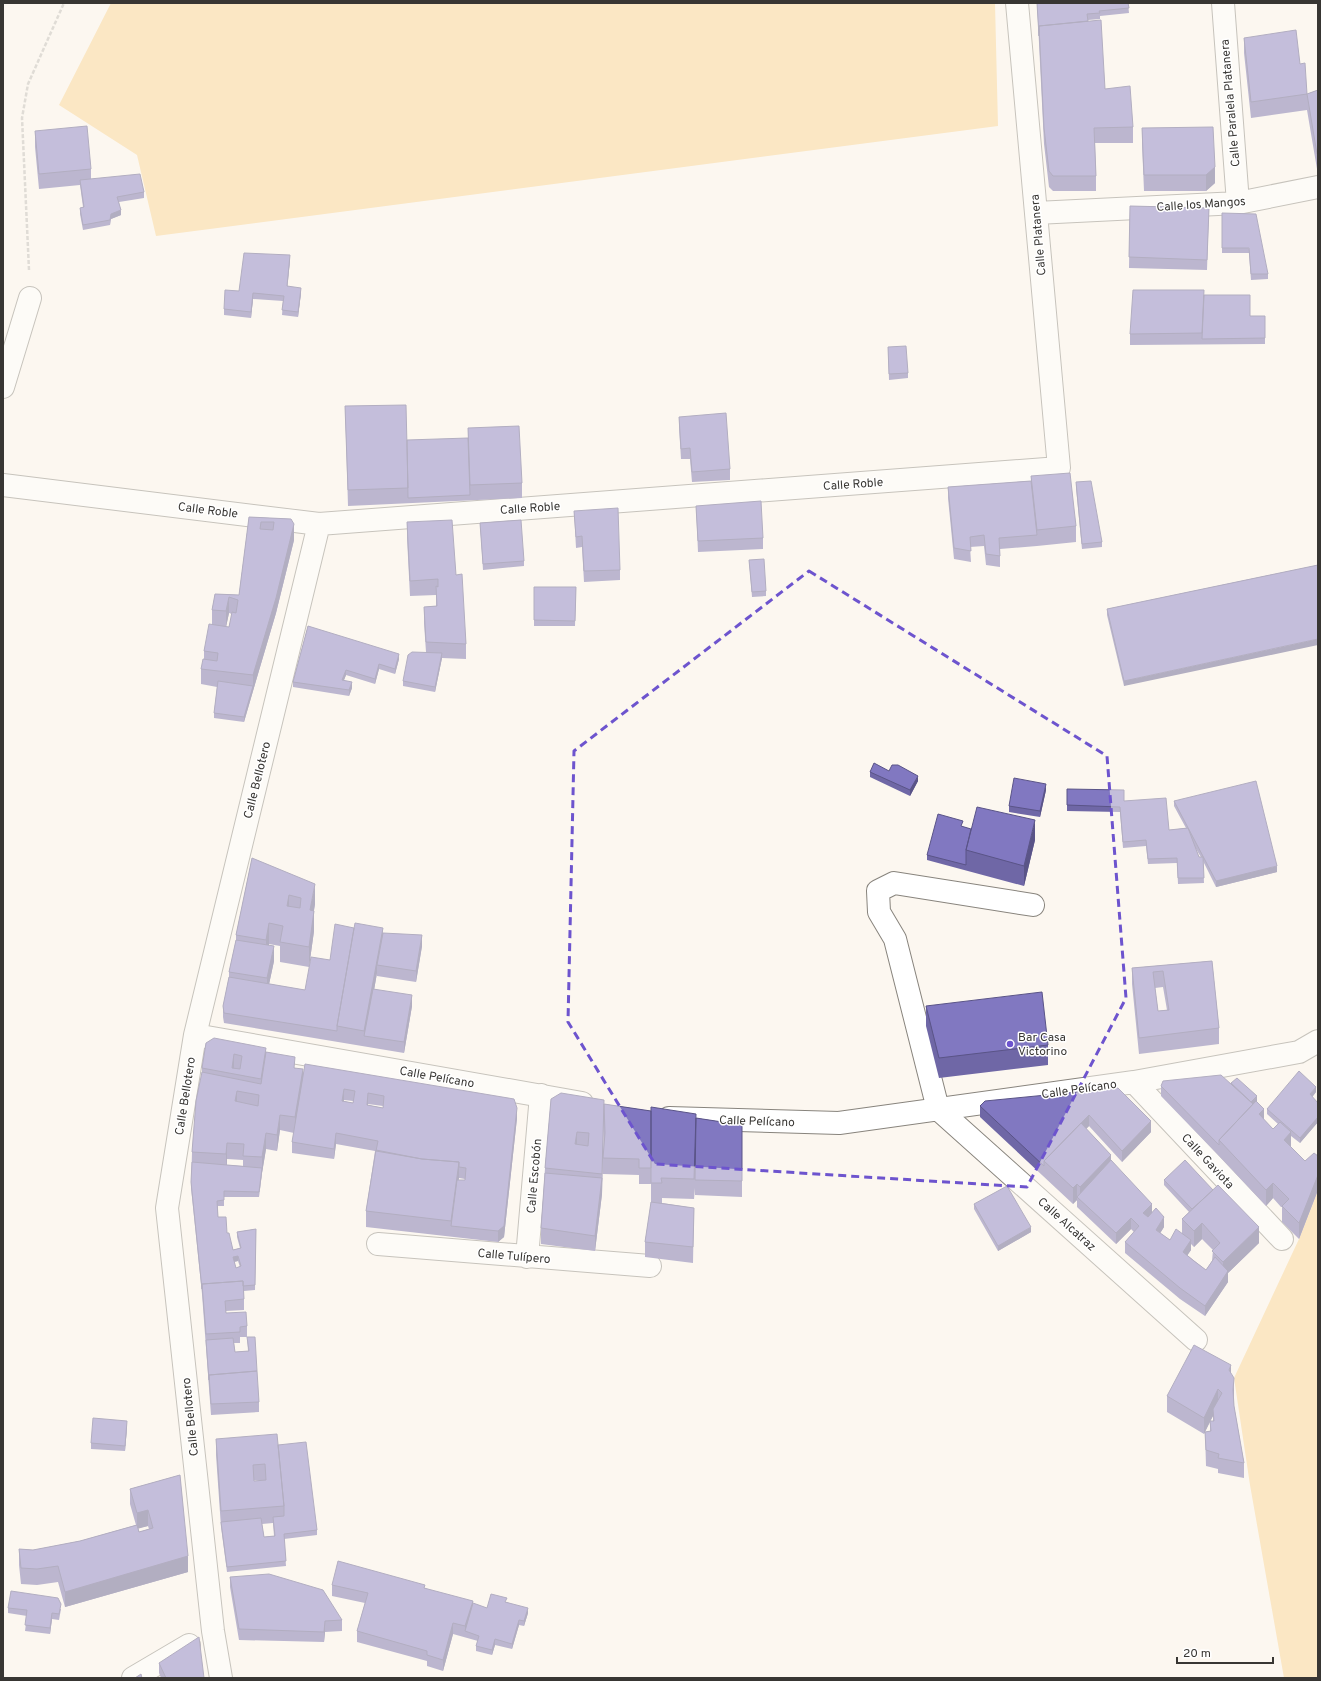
<svg xmlns="http://www.w3.org/2000/svg" width="1321" height="1681" viewBox="0 0 1321 1681" font-family="Overpass,sans-serif">
<style>
.green{fill:#fad28f}
.lines{fill:none;stroke-linecap:round;stroke-linejoin:round}
.minor-casing{stroke:#88847d;stroke-width:24}
.path{stroke:#bebab5;stroke-width:2.5;stroke-dasharray:4 2;stroke-linecap:butt}
.minor{stroke:#fff;stroke-width:22}
.wall{fill:#6f67a6;fill-rule:evenodd}
.shaded-wall{fill:#5a5487}
.building{fill:#8178c1;stroke:#5a5487;fill-rule:evenodd}
.marked{fill:none;stroke:#6d54ce;stroke-width:3;stroke-dasharray:8 5;stroke-linejoin:round}
.poi-dot{fill:#6d54ce;stroke:#fff;stroke-width:1.5}
.labels{text-anchor:middle;stroke-width:3;stroke-linejoin:round;paint-order:stroke}
.street-label{font-size:12px;fill:#383633;stroke:#fff}
.poi-label{font-size:12px;fill:#383633;stroke:#fff;text-anchor:start}
</style>
<rect width="100%" height="100%" fill="#fcf7f0"/>
<path class="green" d="M111 3H995L998 126 156 236 137 155 59 105Z
M1318 1190V1678H1284L1250 1485 1234 1378 1299 1239Z"/>
<g class="lines">
<defs>
<path id="minor" d="M1223 3 1238 203
M1036 213 1238 203 1318 187
M3 387 30 298
M3 485 319 524 1059 468 1017 3
M1033 905 894 883 878 891 879 912 895 939 938 1109 1196 1340
M195 1035 582 1103
M1134 1082 1282 1239
M669 1118 839 1123 1134 1082 1299 1052 1318 1041
M378 1244 650 1266
M527 1257 541 1095
M133 1678 189 1645
M221 1678 213 1631 167 1208 195 1035 319 524"/>
</defs>
<use href="#minor" class="minor-casing"/>
<path class="path" d="M29 270 22 118 28 84 64 3"/>
<use href="#minor" class="minor"/>
</g>
<path class="wall" d="M1037 3H1128L1129 13 1100 16V19L1088 20 1105 89 1133 127V143H1095L1096 176V191H1053L1049 187 1044 144Z
M1244 38 1300 64 1307 94 1318 90 1317 169 1307 110 1251 118 1244 53Z
M1142 128 1215 167V183L1206 191H1144L1142 144Z
M35 131 91 169V179L144 192V198L119 202 121 215 111 219 110 225 83 230 80 214V208L83 207 80 185 39 189 35 147Z
M1130 206 1209 208 1207 270 1129 268Z
M1222 213 1268 274V279L1251 280 1249 253H1222Z
M290 260 287 286 301 293 298 317 282 315 283 301 253 299 251 318 224 315V309L239 291Z
M1204 295 1250 316H1265V344L1130 345V334Z
M888 347 908 373V378L889 380Z
M345 406 407 452 468 438V428L522 483V498L348 506Z
M679 417 730 469V480L692 482 690 459H681L679 427Z
M1031 476 1076 526V542L1037 546 1000 549V567L986 565 984 546 970 547 971 562 954 559 948 498V487L1031 481Z
M1076 482 1102 542V547L1082 549 1076 488Z
M696 506 763 538V549L698 552Z
M574 511 620 570V580L584 582 582 547 576 548Z
M249 517 291 519 294 540 276 613 253 691 244 722 214 718V713L217 687 201 684V669L204 659V651L212 625V610L215 594 239 595ZM229 613 232 614 229 627H226Z
M407 522 456 575 466 644V659L442 658 435 692 403 686V681L426 652 424 623V607L436 606V595L410 596 407 538Z
M480 523 524 561V566L483 570Z
M749 560 766 591V596L752 597Z
M1318 565 1124 686 1107 615V609Z
M534 587H576L575 626H534Z
M308 626 399 659 395 674 379 669 375 684 346 675 344 680 352 688 349 696 293 687V682Z
M889 771 918 781 910 796 870 777V772Z
M1067 789 1124 801 1169 830 1186 828 1174 806V801L1277 872 1216 887 1203 861 1204 883 1178 884 1177 863 1148 864 1146 846 1123 848 1120 812 1067 811ZM1195 847 1199 854 1201 857H1199Z
M1046 790 1040 817 1009 812V806Z
M963 827 971 829 1035 840 1024 886 927 860V855Z
M252 858 315 904 314 911V931L309 967 280 962V946L269 944V945L274 961 269 984 305 990 330 960 354 928 383 933 422 946 416 982 377 976V973L374 990 412 1006 404 1053 224 1023 223 1017V1006L229 977V972L236 940V935Z
M1212 961 1219 1028V1044L1139 1054 1132 984V968ZM1163 987 1167 1010 1158 1011 1155 988Z
M926 1006 1048 1045V1065L939 1078 926 1026Z
M206 1043 266 1052 295 1068 303 1073 517 1118 504 1237 498 1242 366 1227V1211L375 1151 336 1144 334 1159 292 1153V1142L294 1133 280 1130 277 1151 266 1149 262 1173 259 1197H224V1206H218V1217L227 1233 233 1250 240 1248 237 1237V1232L256 1229 255 1290 244 1291V1310L226 1311V1313L247 1326V1337L259 1402V1412L211 1415 202 1294 191 1188 192 1152 202 1072V1068ZM344 1100 353 1101V1103L343 1101ZM368 1104 383 1106V1108L368 1105ZM227 1159 243 1160V1166L227 1165ZM459 1178 465 1179V1180H458ZM238 1261 240 1267 236 1268 234 1262ZM240 1337H247L248 1351 235 1352 234 1343H240Z
M1231 1083 1257 1101H1256L1264 1120 1273 1129 1278 1124 1267 1114V1109L1316 1092 1312 1097 1318 1103V1122L1300 1143 1291 1136V1147L1305 1161 1318 1156V1190L1299 1239 1282 1222V1207H1281L1273 1198 1266 1206 1219 1156 1161 1096V1086Z
M1118 1088 1151 1132 1122 1162 1089 1126 1086 1129 1164 1227 1160 1233 1170 1240 1182 1233V1219L1189 1212 1164 1185V1180L1259 1243 1228 1273V1282L1205 1316 1180 1299 1125 1253V1242L1134 1232 1131 1229 1116 1244 1077 1207V1200L1073 1204 980 1117V1106ZM1202 1239 1213 1250 1212 1261 1206 1270 1187 1255 1191 1250V1244L1194 1247Z
M551 1099 604 1104 742 1125V1197L695 1195V1188L694 1199 662 1198V1203L694 1208 693 1263 645 1257V1242L651 1203V1136V1184H639V1175L603 1174V1158L604 1138V1120L602 1194 595 1251 541 1244V1228L545 1168Z
M974 1204 1031 1232 998 1251 974 1209Z
M1231 1375 1234 1406 1244 1463V1478L1218 1473V1469L1206 1466 1205 1432 1210 1431V1421L1204 1434 1167 1412V1396ZM1213 1416V1421H1210Z
M127 1427 125 1451 91 1449V1443Z
M216 1439 278 1445 317 1530V1535L284 1539 286 1566 227 1572 221 1527 216 1455ZM254 1480H265L254 1481ZM273 1523 274 1536 264 1537 262 1524Z
M180 1475 188 1572 65 1607 58 1582 37 1585 21 1584 19 1565V1549L33 1550 80 1541 136 1525 130 1504V1489ZM148 1526 149 1529 139 1532 138 1528Z
M230 1577 342 1620V1631L325 1632 324 1642 239 1640 230 1587Z
M332 1585 425 1588 473 1606 487 1608 507 1602 528 1613 524 1626 519 1625 512 1649 495 1645 492 1655 476 1651V1646L478 1641 453 1634 443 1671 427 1666V1661L357 1642V1631L365 1603 332 1596Z
M8 1608 61 1609 59 1620 52 1619 50 1634 25 1631 27 1616 8 1613Z
M159 1663 204 1678H161L159 1673Z"/>
<path class="shaded-wall" d="M1318 153V169H1317V154Z
M1215 167V183L1206 191V175Z
M121 210V215L111 219 110 225 111 214Z
M290 255V260L287 291V286Z
M301 288V293L298 317V312Z
M253 293V299L251 318V312Z
M294 524V540L276 613 253 691 244 722V717L253 686V675Z
M229 597V613L226 627V611Z
M1318 639V645L1124 686V681Z
M442 653V658L435 692V687Z
M399 654V659L395 674V669Z
M379 664V669L375 684V679Z
M346 670V675L342 685V680Z
M352 682V688L349 696V690Z
M918 776V781L910 796V790Z
M1046 784V790L1040 817V811Z
M1035 820V840L1024 886V866Z
M1277 866V872L1216 887V881Z
M315 884V904L310 930V910Z
M289 895V916L287 906Z
M314 911V931L309 967V947Z
M269 923V944L266 960V940Z
M383 928V944L377 965V973L366 1036H364V1031Z
M422 935V946L416 982V971Z
M274 946V961L267 994V978Z
M412 995V1006L404 1053V1042Z
M266 1048V1068L261 1099V1079Z
M234 1054V1074L232 1068Z
M303 1069V1085L295 1133V1117Z
M1316 1087V1092L1310 1100V1094Z
M344 1089V1100L342 1111V1101Z
M237 1091V1106L235 1101Z
M368 1093V1104L367 1116V1105Z
M1257 1096V1101L1249 1110V1105Z
M604 1100 602 1194 595 1251V1236L602 1178Z
M517 1108V1118L504 1237 498 1242V1231Z
M1264 1109V1124L1259 1114Z
M280 1115V1130L277 1151V1135Z
M1089 1115V1126L1081 1134 1078 1126Z
M1318 1117V1122L1300 1143V1138Z
M1151 1121V1132L1122 1162V1151Z
M577 1132V1152L575 1144Z
M1291 1132V1148L1284 1140Z
M266 1133V1149L262 1173 259 1197 262 1168V1157Z
M336 1133V1144L334 1159V1149Z
M227 1143V1159L226 1170V1154Z
M1111 1155V1171L1080 1200V1187Z
M459 1162V1178L452 1226H451V1236V1221Z
M1318 1175V1190L1299 1239V1223Z
M1273 1183V1198L1266 1206V1190Z
M1077 1184V1200L1073 1204V1188Z
M1152 1204V1215L1143 1223V1213Z
M1164 1217V1227L1156 1240V1230Z
M1131 1218V1229L1116 1244V1233Z
M1202 1223V1239L1194 1247V1231Z
M1031 1227V1232L998 1251V1246Z
M1259 1227V1243L1228 1273V1282L1205 1316V1306L1223 1277V1262Z
M1191 1240V1250L1183 1262V1252Z
M238 1256V1261L233 1262V1257Z
M1231 1365V1380L1229 1370Z
M1234 1378V1394L1233 1405V1390Z
M1218 1389V1405L1213 1409V1416L1204 1434V1418Z
M127 1421V1427L125 1451V1446Z
M148 1510V1526L137 1529V1513Z
M188 1556V1572L65 1607V1592Z
M473 1601V1612L465 1631V1626Z
M528 1608V1613L524 1626V1621Z
M52 1613V1619L50 1634V1628Z
M519 1620V1625L512 1649V1644Z
M325 1621V1632L324 1642V1632Z
M453 1623V1634L443 1671V1660Z
M495 1639V1645L492 1655V1650Z"/>
<path class="building" d="M1037 3H1128L1129 8 1099 11 1100 13 1087 14 1088 21 1039 26V36Z
M1101 20 1105 89 1130 86 1133 127 1094 128 1096 176H1053L1049 171 1044 128 1039 26Z
M1296 30 1300 64 1305 63 1307 94 1318 90V153L1317 154 1307 94 1251 102 1244 38Z
M87 126 91 169 39 174 35 131Z
M1213 127 1215 167 1206 175H1144L1142 128Z
M140 174 144 192 117 197 121 210 111 214 110 220 83 225 80 208 84 207 80 180Z
M1130 206 1209 208 1207 260 1129 257Z
M1222 213 1256 214 1268 274H1251L1249 248H1222Z
M244 253 290 255 287 286 301 288 298 312 282 310 284 296 253 293 251 312 224 309 225 290 239 291Z
M1133 290H1204L1202 333 1130 334Z
M1204 295H1250V316H1265V338L1202 339Z
M906 346 908 373 889 374 888 347Z
M406 405 408 488 348 490 345 406Z
M726 413 730 469 692 472 690 448 681 449 679 417Z
M519 426 522 483 470 485 468 428Z
M468 438 470 495 408 498 407 440Z
M1070 473 1076 526 1037 530 1031 476Z
M1031 481 1037 535 999 538 1000 556 986 554 984 535 970 537 971 551 954 548 948 487Z
M1091 481 1102 542 1082 544 1076 482Z
M761 501 763 538 698 541 696 506Z
M618 508 620 570 584 571 582 536 576 537 574 511Z
M249 517 291 519 294 524 276 598 253 675 201 669 203 659 217 661 218 653 204 651 209 624 229 627 232 612 236 613 238 600 229 597 226 611 212 610 215 594 239 595ZM261 522H274L273 530 260 529Z
M452 520 456 575 462 574 466 644 426 642 424 607 437 606 436 586 438 587V579L410 581 407 522Z
M521 520 524 561 483 564 480 523Z
M764 559 766 591 752 592 749 560Z
M1318 565V639L1124 681 1107 609Z
M534 587H576L575 621 534 620Z
M308 626 399 654 395 669 379 664 375 679 346 670 342 680 352 682 349 690 293 682Z
M412 652 442 653 435 687 403 681 408 655Z
M218 681 253 686 244 717 214 713Z
M874 763 889 771 892 765H898L918 776 910 790 870 772Z
M1014 778 1046 784 1040 811 1009 806Z
M1256 781 1277 866 1216 881 1174 801Z
M1067 789 1124 790V801L1166 798 1169 830 1188 828 1199 857H1203L1204 878H1178L1177 858 1148 859 1146 840 1123 842 1120 807 1067 805Z
M977 807 1035 820 1024 866 966 850Z
M938 814 963 821 961 826 971 829 966 850V865L927 855Z
M252 858 315 884 310 910 314 911 309 947 280 942 283 926 269 923 266 940 236 935ZM289 895 301 898 300 908 287 906Z
M355 923 383 928 364 1031 337 1026Z
M335 924 354 928 337 1026V1031L224 1013 223 1006 229 977 305 990 311 957 330 960Z
M383 933 422 935 416 971 377 965Z
M236 940 274 946 267 978 229 972Z
M1212 961 1219 1028 1139 1038 1132 968ZM1163 971 1169 1010 1158 1011 1153 972Z
M373 989 412 995 404 1042 364 1036Z
M1042 992 1048 1045 939 1058 926 1006Z
M214 1038 266 1048 261 1079 202 1068 206 1043ZM234 1054 242 1056 240 1069 232 1068Z
M266 1052 295 1057 294 1068 303 1069 295 1117 280 1115 277 1135 266 1133 262 1157 243 1156 244 1144 227 1143 226 1154 192 1152 196 1101 202 1072 261 1084ZM237 1091 259 1095 258 1106 235 1101Z
M305 1064 514 1099 517 1108 504 1226 498 1231 451 1226 457 1180H465L466 1168 459 1167V1162L422 1159 376 1151 378 1141 336 1133 334 1149 292 1142ZM344 1089 355 1091 353 1103 342 1101ZM368 1093 384 1096 383 1108 367 1105Z
M1299 1071 1316 1087 1310 1094 1318 1103V1117L1300 1138 1267 1109Z
M1221 1075 1253 1104 1219 1140V1145L1161 1086 1163 1081Z
M1237 1078 1257 1096 1251 1102 1231 1083Z
M1118 1088 1151 1121 1122 1151 1089 1115 1044 1161V1166L980 1106 985 1101Z
M561 1093 604 1100 602 1174 545 1168 551 1099ZM577 1132 589 1133 588 1146 575 1144Z
M1256 1101 1264 1109 1259 1114 1273 1129 1280 1122 1291 1132 1284 1140 1305 1161 1314 1153 1318 1156V1175L1299 1223 1282 1206 1289 1199 1273 1183 1266 1190 1219 1140Z
M604 1104 651 1111V1168H639V1159L603 1158 605 1133Z
M651 1107 696 1114 694 1179 661 1178 662 1183H651Z
M696 1118 742 1125V1181L695 1180Z
M1081 1123 1111 1155 1080 1187 1077 1184 1073 1188 1044 1161Z
M376 1150 422 1159 459 1162 451 1221 366 1211Z
M1111 1160 1152 1204 1143 1213 1148 1217 1156 1208 1164 1217 1156 1230 1170 1240 1176 1229 1191 1240 1183 1252 1194 1261 1206 1270 1215 1257 1228 1271 1205 1306 1180 1288 1125 1242 1139 1226 1131 1218 1116 1233 1077 1197Z
M1185 1160 1213 1190 1192 1209 1164 1180Z
M192 1162 262 1168 259 1192 224 1191V1200L217 1201 218 1217H226L227 1233H229L233 1250 241 1248 237 1232 256 1229 255 1285 243 1286V1281L202 1284V1289L191 1182ZM238 1256 241 1266 236 1268 233 1257Z
M545 1173 602 1178 595 1236 541 1228Z
M1218 1185 1259 1227 1223 1262 1212 1251 1220 1243 1202 1223 1194 1231 1182 1219Z
M1007 1186 1031 1227 998 1246 974 1204Z
M651 1202 694 1208 693 1247 645 1242Z
M243 1281 244 1299 225 1301 226 1313 246 1312 247 1326 240 1327V1332L206 1334 202 1284Z
M247 1337H255L257 1371 209 1375V1380L206 1340 233 1338 235 1352 249 1351Z
M1194 1345 1231 1365 1229 1370 1234 1378 1233 1390 1234 1406 1244 1463 1218 1458 1219 1454 1206 1450 1205 1432 1211 1431 1210 1421H1214L1213 1409 1222 1393 1218 1389 1204 1418 1167 1396Z
M257 1371 259 1402 211 1404 209 1375Z
M93 1418 127 1421 125 1446 91 1443Z
M277 1434 284 1506 221 1511 216 1439ZM265 1464 266 1480 254 1481 253 1465Z
M306 1442 317 1530 284 1534 286 1561 227 1567 221 1522 261 1518 264 1537 275 1536 273 1517 284 1516V1506L278 1445Z
M180 1475 188 1556 65 1592 58 1566 37 1569 21 1568 19 1549 33 1550 80 1541 137 1525 139 1532 153 1528 148 1510 137 1513 130 1489Z
M338 1561 425 1585 424 1588 473 1601 465 1626 453 1623 443 1660 427 1655V1651L357 1631 368 1593 332 1585Z
M269 1574 323 1590 342 1620 325 1621 324 1632 239 1629 230 1577Z
M11 1591 58 1598 61 1604 59 1614 52 1613 50 1628 25 1625 27 1610 8 1608Z
M491 1594 507 1598 505 1602 528 1608 524 1621 519 1620 512 1644 495 1639 492 1650 476 1646 479 1636 465 1631 473 1603 487 1608Z
M199 1637 204 1678H166L159 1663Z
M141 1674 142 1678H135Z"/>
<path d="M0 0H1321V1681H0ZM809 571 1107 756 1126 998 1027 1187 655 1164 568 1022 574 751Z" fill="#fcf7f0" fill-opacity=".55" fill-rule="evenodd"/>
<path class="marked" d="M809 571 1107 756 1126 998 1027 1187 655 1164 568 1022 574 751Z"/>
<circle class="poi-dot" cx="1010" cy="1044" r="4"/>
<g class="labels">
<g class="street-label">
<text transform="translate(1230 103) rotate(-95)" y="4">Calle Paralela Platanera</text>
<text transform="translate(1201 204) rotate(-4)" y="4">Calle los Mangos</text>
<text transform="translate(1038 235) rotate(-95)" y="4">Calle Platanera</text>
<text transform="translate(853 484) rotate(-4)" y="4">Calle Roble</text>
<text transform="translate(530 508) rotate(-4)" y="4">Calle Roble</text>
<text transform="translate(208 510) rotate(7)" y="4">Calle Roble</text>
<text transform="translate(257 780) rotate(-76)" y="4">Calle Bellotero</text>
<text transform="translate(437 1077) rotate(10)" y="4">Calle Pelícano</text>
<text transform="translate(1079 1089) rotate(-8)" y="4">Calle Pelícano</text>
<text transform="translate(185 1096) rotate(-81)" y="4">Calle Bellotero</text>
<text transform="translate(757 1121) rotate(2)" y="4">Calle Pelícano</text>
<text transform="translate(1208 1161) rotate(47)" y="4">Calle Gaviota</text>
<text transform="translate(534 1176) rotate(-85)" y="4">Calle Escobón</text>
<text transform="translate(1067 1224) rotate(42)" y="4">Calle Alcatraz</text>
<text transform="translate(514 1256) rotate(5)" y="4">Calle Tulípero</text>
<text transform="translate(190 1417) rotate(-96)" y="4">Calle Bellotero</text>
</g>
<g class="poi-label">
<text x="1018" y="1041">Bar Casa<tspan x="1018" dy="14">Victorino</tspan></text>
</g>
</g>
<rect width="1321" height="1681" fill="none" stroke="#383633" stroke-width="8"/>
<path d="M1177 1657v6h96v-6" fill="none" stroke="#383633" stroke-width="2"/>
<text x="1183" y="1657" font-size="12" fill="#383633" stroke="#ffffff" stroke-width="3" paint-order="stroke">20 m</text>
</svg>
